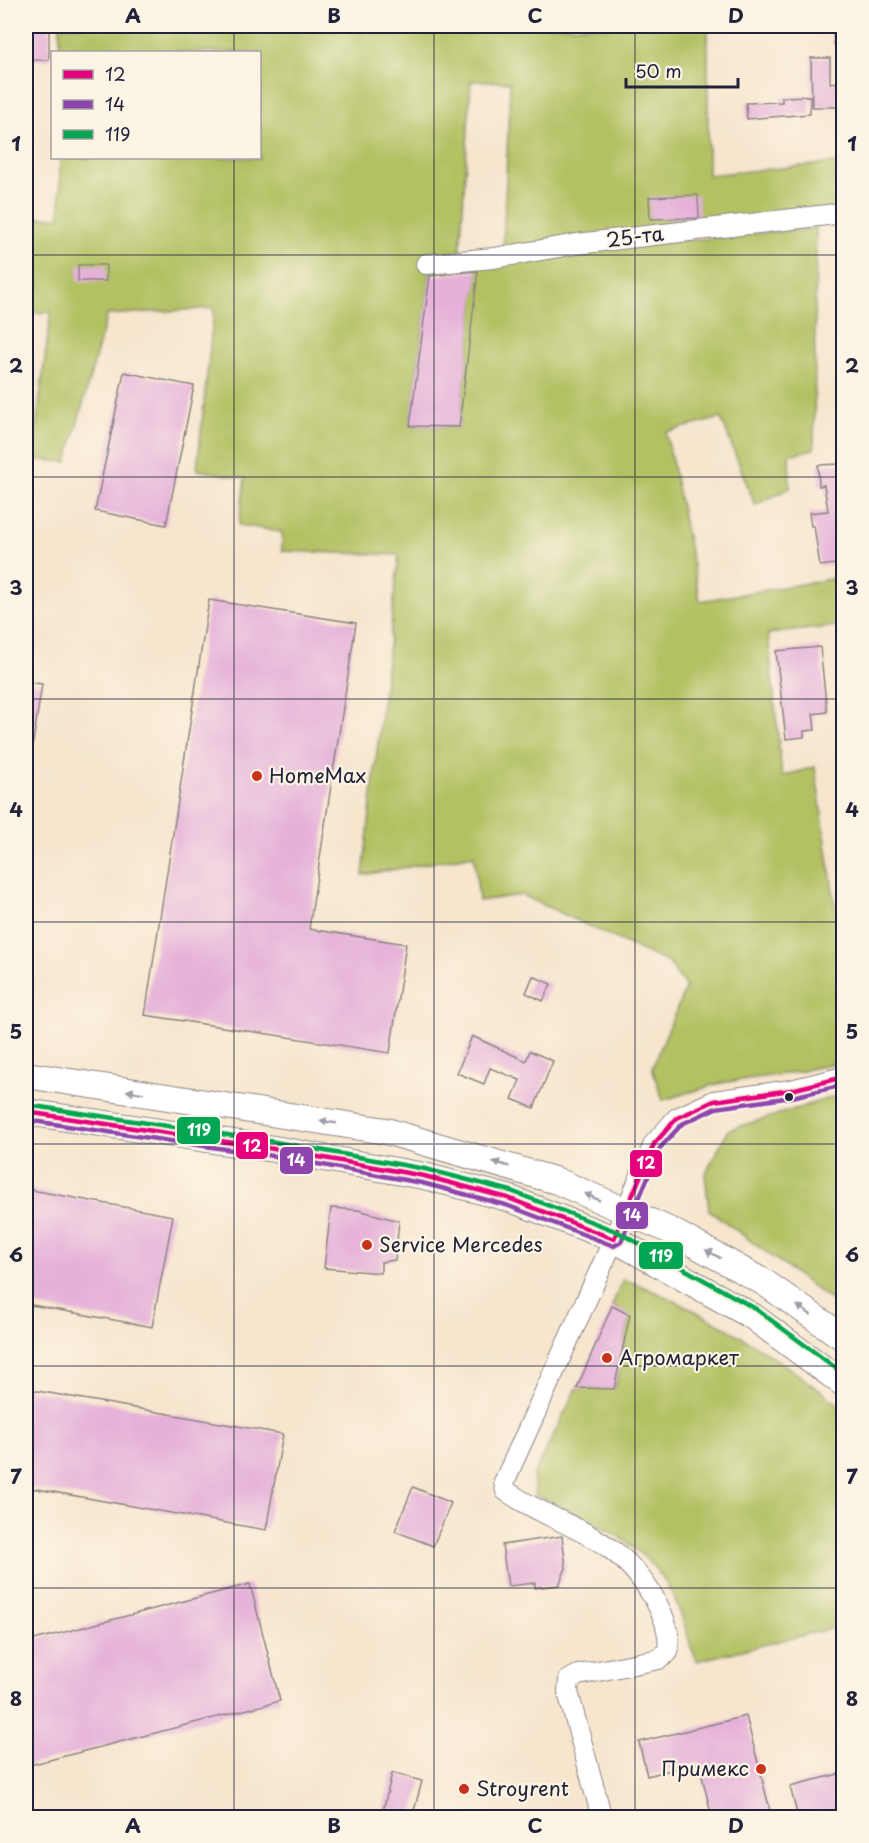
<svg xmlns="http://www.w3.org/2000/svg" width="869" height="1843" viewBox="0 0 869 1843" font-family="'Playpen Sans',sans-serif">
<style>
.green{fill:#b3c163;stroke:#6a724f;stroke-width:1.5}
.building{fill:#e5b0d9}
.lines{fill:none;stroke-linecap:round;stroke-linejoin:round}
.minor-casing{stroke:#8c8484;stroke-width:22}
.major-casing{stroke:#8c8484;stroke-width:28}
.minor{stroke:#fff;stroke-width:20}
.major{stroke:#fff;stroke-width:26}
.bus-1-casing{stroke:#fcf5e5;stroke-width:9}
.bus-2-casing{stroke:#fcf5e5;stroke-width:9}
.bus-3-casing{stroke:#fcf5e5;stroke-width:9}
.bus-1{stroke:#e5007d;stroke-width:4.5}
.bus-2{stroke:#8e44ad;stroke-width:4.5}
.bus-3{stroke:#00a651;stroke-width:4.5}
.oneway{fill:#9c9ca7}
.grid{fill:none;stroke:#22223b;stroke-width:1.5;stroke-opacity:0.55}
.poi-dot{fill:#c8321e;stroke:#fcf5e5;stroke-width:2}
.bus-dot{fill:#22223b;stroke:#fcf5e5;stroke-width:2}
.labels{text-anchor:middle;stroke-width:4.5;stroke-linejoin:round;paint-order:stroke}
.street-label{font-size:20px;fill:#22223b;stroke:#fcf5e5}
.poi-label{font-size:20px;fill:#22223b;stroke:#fcf5e5;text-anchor:start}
.line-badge{stroke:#fcf5e5;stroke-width:2}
.badge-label{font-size:16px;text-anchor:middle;font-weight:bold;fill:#fff}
.neatline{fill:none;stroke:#22223b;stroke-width:2}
.grid-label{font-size:20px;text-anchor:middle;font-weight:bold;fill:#22223b}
</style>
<rect width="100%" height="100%" fill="#fcf5e5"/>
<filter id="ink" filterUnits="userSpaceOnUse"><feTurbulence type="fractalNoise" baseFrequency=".0167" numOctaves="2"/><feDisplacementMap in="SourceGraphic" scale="12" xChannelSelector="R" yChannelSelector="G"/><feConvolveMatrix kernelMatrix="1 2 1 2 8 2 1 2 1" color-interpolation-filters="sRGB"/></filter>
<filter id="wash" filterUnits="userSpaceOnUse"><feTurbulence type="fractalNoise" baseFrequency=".008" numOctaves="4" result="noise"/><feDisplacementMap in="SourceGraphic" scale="24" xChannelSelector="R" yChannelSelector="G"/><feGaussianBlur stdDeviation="1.35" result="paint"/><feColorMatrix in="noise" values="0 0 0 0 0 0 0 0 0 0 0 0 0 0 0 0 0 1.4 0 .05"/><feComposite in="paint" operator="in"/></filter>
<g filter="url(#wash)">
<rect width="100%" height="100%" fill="#f7e5cd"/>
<path class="green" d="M60 26H708V175L843 162V213L503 250 510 82 471 81 460 253 431 270 410 426 459 427 478 266 587 250 816 228 814 449 789 455 790 488 755 505 721 418 666 432 700 601 843 577V625L768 634 782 776 815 767 843 960V1061L797 1072 721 1083 663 1100 652 1068 686 987 669 963 522 895 479 901 474 855 363 875 399 555 282 551V532L239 525 245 478 197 470 214 308 107 315 67 462 32 459 51 312 26 313V218L60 217V158H260V52H60Z
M843 1094H844L843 1309 709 1210 705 1175 728 1130Z
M623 1279C703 1308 776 1356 843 1408V1626L696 1661C689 1641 684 1620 675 1600 650 1543 588 1518 535 1495L533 1476 577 1388H615L630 1315 612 1306Z"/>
<g id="blocks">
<path class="building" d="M31 26H49V60H31Z
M811 58H830V83L837 82 838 107H812Z
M810 96V114L747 119 746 103 782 102V97Z
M698 195 699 218 650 219 649 197Z
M78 265H106V281H78Z
M478 271 459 427 410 426 430 276Z
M124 372 194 386 166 525 95 511Z
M841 464 843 563 820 566 814 526H811L809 513 828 511 824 485 819 486 818 465Z
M209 600 356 623 309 929 406 944 390 1053 145 1015Z
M820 647 827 712 813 714 815 730 804 731V737L786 739 776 651Z
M26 682 42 684 32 749H26Z
M533 976 551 984 543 1001 526 993Z
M472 1036 526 1061 530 1051 553 1061 534 1108 512 1099 520 1080 490 1068 484 1084 457 1073Z
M26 1189 173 1216 152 1327 26 1304Z
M331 1208 358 1210 399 1221 395 1260 381 1262V1273L324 1268Z
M612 1306 630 1315 614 1389 577 1388Z
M26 1389 283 1434 266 1530 26 1487Z
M413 1487 451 1503 433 1546 395 1531Z
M562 1536 566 1568 559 1585 535 1588V1583L508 1586 502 1545Z
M250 1584 280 1701 26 1766V1642Z
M746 1716 772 1818H712L699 1763 647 1776 639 1742Z
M392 1773 422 1781 412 1818 383 1811Z
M843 1773V1818H798L790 1786Z"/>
</g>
</g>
<g filter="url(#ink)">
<use href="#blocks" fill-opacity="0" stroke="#8c8484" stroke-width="1.5"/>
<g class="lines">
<defs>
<path id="minor" d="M842 26 844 41
M426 264 494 258 577 244 844 213
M602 1818 568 1692 569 1680 578 1675 659 1659 668 1652C671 1633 664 1616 655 1600 616 1531 565 1531 506 1491L504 1482 614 1239 654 1144 677 1118 714 1101 791 1090 844 1077"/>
<path id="major" d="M26 1075 386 1131 557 1181 671 1231 765 1283 844 1338
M26 1112 274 1149 424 1176 508 1198 614 1239 752 1316 844 1384"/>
</defs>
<use href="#minor" class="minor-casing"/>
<use href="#major" class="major-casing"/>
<use href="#minor" class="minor"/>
<use href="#major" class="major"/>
<defs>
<path id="bus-1" d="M26 1112 274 1149 424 1176 508 1198 614 1239 654 1144 677 1118 714 1101 791 1090 844 1077"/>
<path id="bus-2" d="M26 1120 273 1156 422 1183 506 1205 614 1246 621 1242 660 1148 682 1124 716 1108 792 1097 844 1085"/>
<path id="bus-3" d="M27 1105 275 1142 425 1169 511 1191 618 1232 756 1309 844 1374"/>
</defs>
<use href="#bus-1" class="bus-1-casing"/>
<use href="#bus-2" class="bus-2-casing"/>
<use href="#bus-3" class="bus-3-casing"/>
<use href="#bus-1" class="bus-1"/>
<use href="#bus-2" class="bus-2"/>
<use href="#bus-3" class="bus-3"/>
</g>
<defs><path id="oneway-solid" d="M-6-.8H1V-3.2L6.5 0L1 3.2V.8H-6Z" transform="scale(1.5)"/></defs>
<g class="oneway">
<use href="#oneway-solid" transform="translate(135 1092) rotate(-171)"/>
<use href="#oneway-solid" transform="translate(328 1122) rotate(-171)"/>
<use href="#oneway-solid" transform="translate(501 1164) rotate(-163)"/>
<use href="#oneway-solid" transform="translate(592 1197) rotate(-156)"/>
<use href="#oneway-solid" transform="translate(713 1254) rotate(-151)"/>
<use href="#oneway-solid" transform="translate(804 1310) rotate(-145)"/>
</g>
</g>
<path class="grid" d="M234 26V52M434 26V1818M635 26V1818M234 158V1818M26 255H844M26 477H844M26 699H844M26 922H844M26 1144H844M26 1366H844M26 1588H844"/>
<g class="poi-dot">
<circle cx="257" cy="776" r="6"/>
<circle cx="367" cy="1245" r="6"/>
<circle cx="607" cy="1358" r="6"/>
<circle cx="761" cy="1769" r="6"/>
<circle cx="464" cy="1789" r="6"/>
</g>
<circle class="bus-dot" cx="789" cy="1097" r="5"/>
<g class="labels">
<g class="street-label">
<text transform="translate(635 237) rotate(-7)" y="7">25-та</text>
</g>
<g class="poi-label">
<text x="269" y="783">HomeMax</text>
<text x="379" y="1252">Service Mercedes</text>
<text x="619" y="1365">Агромаркет</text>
<text x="749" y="1776" text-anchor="end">Примекс</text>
<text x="476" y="1796">Stroyrent</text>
</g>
</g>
<g class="line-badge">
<rect x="176" y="1116" width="45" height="29" rx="6" fill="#00a651"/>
<rect x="235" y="1131" width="34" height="29" rx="6" fill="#e5007d"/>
<rect x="279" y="1146" width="35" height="29" rx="6" fill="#8e44ad"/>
<rect x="629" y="1149" width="34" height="29" rx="6" fill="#e5007d"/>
<rect x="615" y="1201" width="34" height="29" rx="6" fill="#8e44ad"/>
<rect x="638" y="1241" width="46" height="29" rx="6" fill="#00a651"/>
</g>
<g class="badge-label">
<text x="199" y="1136">119</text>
<text x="252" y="1152">12</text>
<text x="296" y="1166">14</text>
<text x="646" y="1169">12</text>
<text x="632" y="1221">14</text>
<text x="661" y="1262">119</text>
</g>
<rect width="869" height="1843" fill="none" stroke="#fcf5e5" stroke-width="66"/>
<rect x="51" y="51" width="210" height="108" fill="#fcf5e5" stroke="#a5a1a1" stroke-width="1.5"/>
<rect x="63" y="70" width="30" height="9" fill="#e5007d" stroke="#a5a1a1" stroke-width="1.5"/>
<text x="105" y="81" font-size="18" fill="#22223b">12</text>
<rect x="63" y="100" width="30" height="9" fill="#8e44ad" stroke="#a5a1a1" stroke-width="1.5"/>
<text x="105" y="111" font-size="18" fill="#22223b">14</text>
<rect x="63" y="130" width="30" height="9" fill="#00a651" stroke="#a5a1a1" stroke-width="1.5"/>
<text x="105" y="141" font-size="18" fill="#22223b">119</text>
<path d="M626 78v9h112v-9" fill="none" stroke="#22223b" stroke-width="3"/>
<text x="635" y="78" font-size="18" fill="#22223b" stroke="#fcf5e5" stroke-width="4.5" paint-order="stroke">50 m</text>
<rect x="33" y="33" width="803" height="1777" class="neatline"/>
<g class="grid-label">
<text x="133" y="23">A</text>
<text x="334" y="23">B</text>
<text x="535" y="23">C</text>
<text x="736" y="23">D</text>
<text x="16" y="151">1</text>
<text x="852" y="151">1</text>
<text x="16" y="373">2</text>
<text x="852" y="373">2</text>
<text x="16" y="595">3</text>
<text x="852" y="595">3</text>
<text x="16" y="817">4</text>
<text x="852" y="817">4</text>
<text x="16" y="1039">5</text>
<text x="852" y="1039">5</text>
<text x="16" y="1262">6</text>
<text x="852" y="1262">6</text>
<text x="16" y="1484">7</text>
<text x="852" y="1484">7</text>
<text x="16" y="1706">8</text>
<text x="852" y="1706">8</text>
<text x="133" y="1833">A</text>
<text x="334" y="1833">B</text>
<text x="535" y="1833">C</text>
<text x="736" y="1833">D</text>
</g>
</svg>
